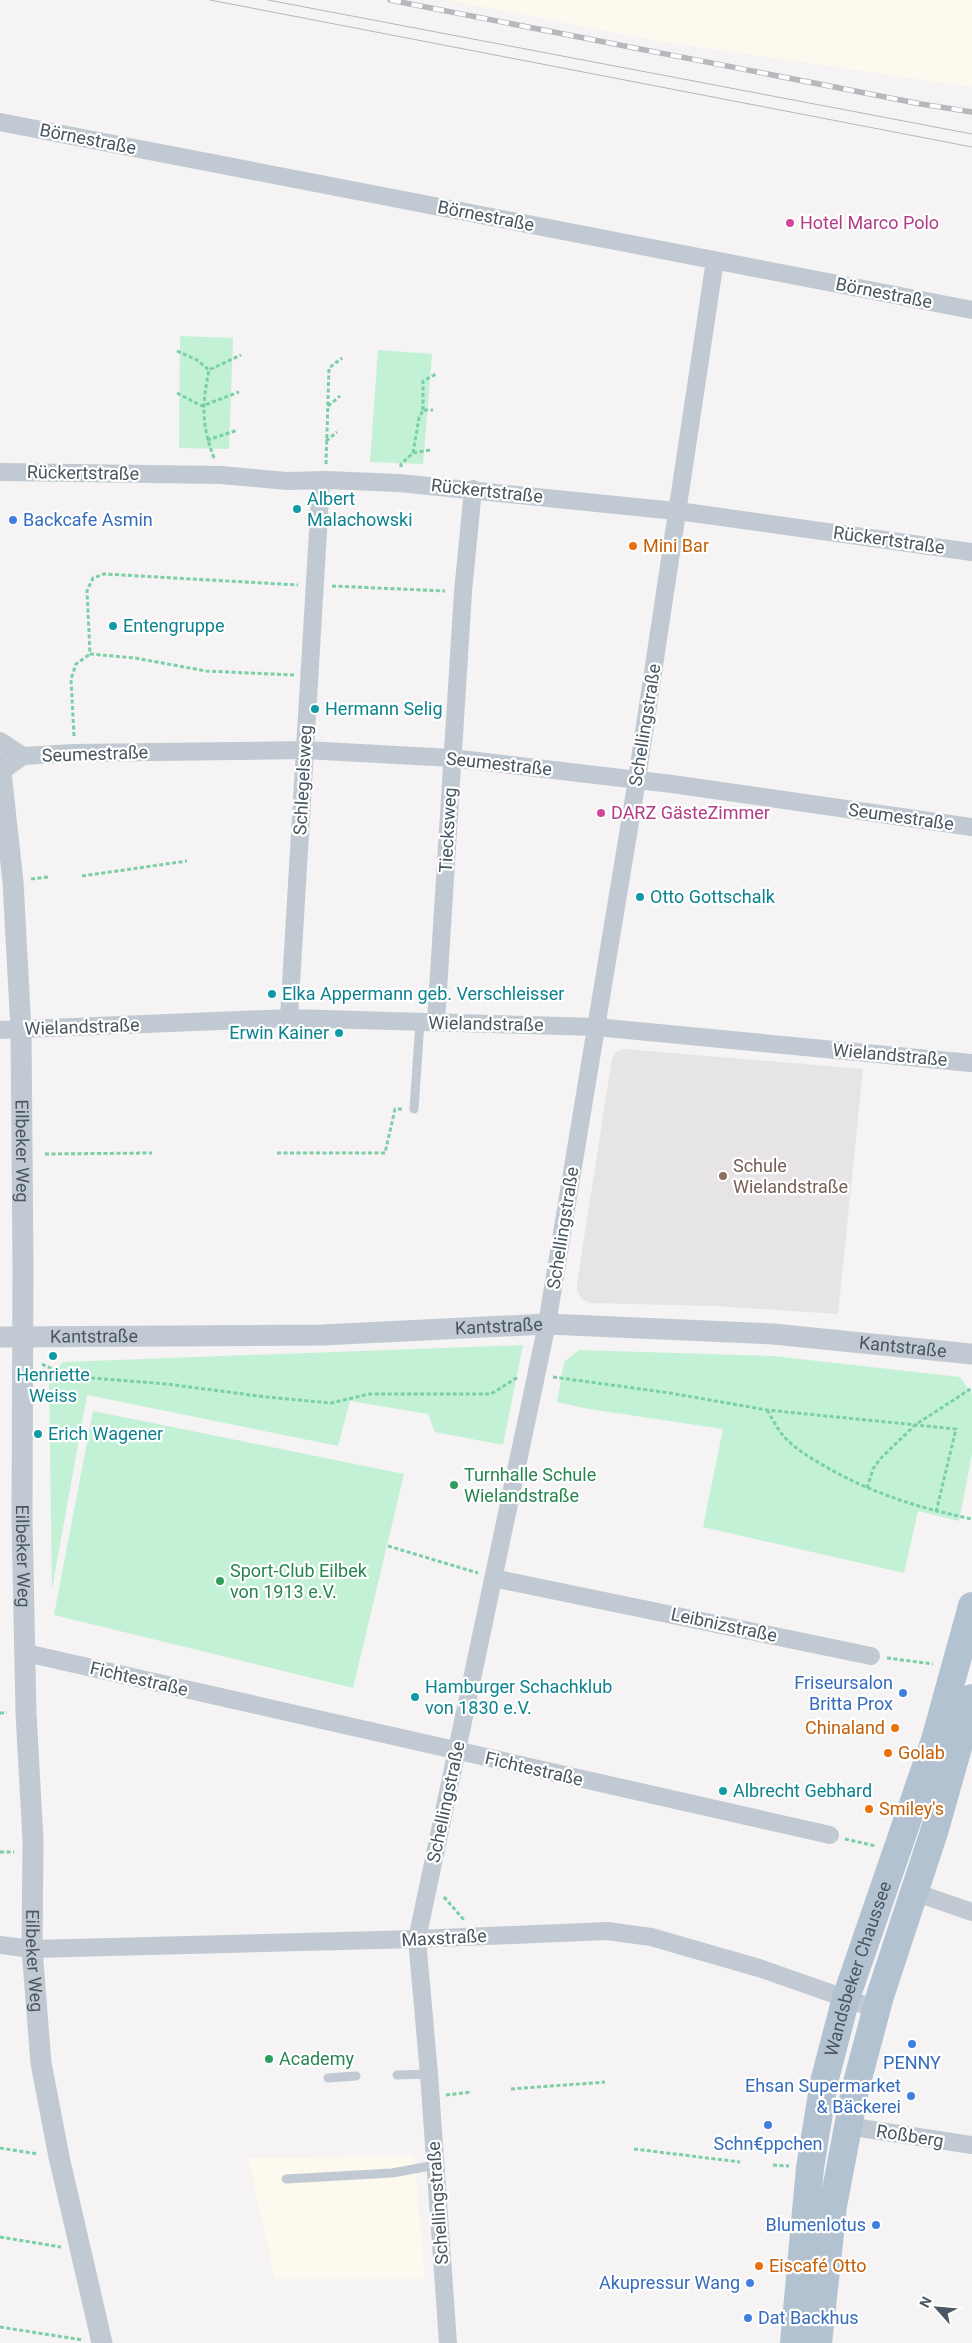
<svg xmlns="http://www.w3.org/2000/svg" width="972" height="2343" viewBox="0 0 972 2343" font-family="Roboto,sans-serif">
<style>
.commercial{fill:#fdf9ef}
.education{fill:#e6e4e5}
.green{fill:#c3f1d5}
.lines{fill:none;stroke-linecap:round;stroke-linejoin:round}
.path{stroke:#7ad0a6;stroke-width:3;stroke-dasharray:4 2.5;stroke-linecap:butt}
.service{stroke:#c1cad2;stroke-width:9}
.minor{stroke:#c1cad2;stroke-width:18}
.tertiary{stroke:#c1cad2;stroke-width:21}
.primary{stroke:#b3c2d1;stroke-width:28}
.tram{stroke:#b5b8bd;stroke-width:1}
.rail-casing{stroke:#b5b8bd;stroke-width:5.5}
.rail{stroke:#fff;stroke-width:4;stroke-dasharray:11;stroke-linecap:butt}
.hotel-dot{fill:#d1479c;stroke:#fff;stroke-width:2}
.culture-dot{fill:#0f9aa8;stroke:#fff;stroke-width:2}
.shop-dot{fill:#3f7fe0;stroke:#fff;stroke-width:2}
.food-dot{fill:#e8710a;stroke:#fff;stroke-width:2}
.education-dot{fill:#8d6e63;stroke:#fff;stroke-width:2}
.leisure-dot{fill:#2e9e5b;stroke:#fff;stroke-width:2}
.labels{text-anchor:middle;stroke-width:4.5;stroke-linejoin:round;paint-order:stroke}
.street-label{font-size:18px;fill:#4a5661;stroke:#fff}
.hotel-label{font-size:18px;fill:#b23c85;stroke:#fff;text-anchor:start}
.culture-label{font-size:18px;fill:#0d838f;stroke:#fff;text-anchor:start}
.shop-label{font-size:18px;fill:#366cbe;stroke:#fff;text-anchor:end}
.food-label{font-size:18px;fill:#c56008;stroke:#fff;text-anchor:start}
.education-label{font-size:18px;fill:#785e54;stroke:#fff;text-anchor:start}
.leisure-label{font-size:18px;fill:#27864d;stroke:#fff;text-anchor:start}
</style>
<rect width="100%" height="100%" fill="#f5f3f3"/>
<path class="commercial" d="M448 0H972V87L657 41Z
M414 2156 425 2279H275L248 2158Z"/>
<path class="education" d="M624 1049 863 1069 838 1314 716 1306 590 1303 582 1299 577 1291V1284L612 1058 616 1052Z"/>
<path class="green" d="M180 336 233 338 229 449 179 448Z
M378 350 432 354 423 464 370 462Z
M523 1345 503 1445 435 1432 428 1414 350 1401 338 1446 87 1395 52 1589 49 1377 63 1362Z
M579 1350 773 1356 960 1377 972 1394V1454L959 1521 918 1511 904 1573 703 1527 723 1429 589 1409 557 1402 564 1362Z
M93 1411 404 1474 353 1688 54 1615Z"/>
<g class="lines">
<path class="path" d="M177 351 197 360 209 370
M177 393 202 406 239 392
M328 406 340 396
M423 410V381L436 374
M207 440 238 430
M326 441 337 432
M413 453 419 418 423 410H433
M214 458C201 423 202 406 209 370L241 355
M326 464 329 368 342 358
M401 467V464L413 453 430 450
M332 586 445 591
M294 675 206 671 135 658 90 654 87 591 93 578 104 574 298 585
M74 736 71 679 76 664 90 654
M82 876 187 861
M31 879 48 877
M277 1153H385L395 1109H402
M45 1154 152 1153
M42 1364 66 1376 167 1384 266 1397 331 1403 369 1394H491L518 1377
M553 1377 670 1393 767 1410 956 1429 936 1512
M767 1410C772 1418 776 1426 781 1433 792 1447 806 1455 821 1464 868 1492 918 1508 972 1519
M867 1488 873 1469 880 1459 915 1425 972 1388
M388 1546 478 1573
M887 1658 933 1664
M0 1713H7
M845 1839 876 1846
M0 1852H14
M444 1897 464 1920
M511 2089 605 2082
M446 2095 472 2092
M0 2148 38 2154
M634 2149 740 2162
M773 2165 789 2166
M0 2237 61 2247
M0 2327 83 2340"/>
<path class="service" d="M414 1109 420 1022
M397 2075 429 2074
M328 2078 356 2076
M286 2179 392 2173 436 2165"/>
<path class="minor" d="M0 122 972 310
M0 472 221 475 287 481 326 480 399 483 685 512 972 552
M0 741 23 756
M0 772 23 756 74 753 305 750 452 758 672 784 972 827
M289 1018 321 481
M436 1022 463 592 473 489
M0 1030 289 1018 596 1027 971 1063
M493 1578 871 1656
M26 1653 830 1835
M914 1892 972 1912
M0 1945 32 1949 417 1939 607 1931 651 1937 759 1968 876 2009
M847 2126 972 2145
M448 2343 429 2074 417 1939 547 1324 635 792 715 260"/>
<g class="tertiary">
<path id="s1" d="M0 763 13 882 21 1029 23 1268 22 1519 26 1713 33 1841 32 1949 41 2063 59 2157 102 2343"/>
<path id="s2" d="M0 1337 322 1335 547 1324 773 1334 972 1354"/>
</g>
<g class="primary">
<path id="s3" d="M794 2343 810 2168 824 2082 846 1998 935 1740 972 1606"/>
<path d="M818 2343 833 2206 855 2090 880 1996 935 1829 972 1698"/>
</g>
<path class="tram" d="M210 0 972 147
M268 0 972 134"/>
<defs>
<path id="rail" d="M390 0 921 104 972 112"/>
</defs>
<use href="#rail" class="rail-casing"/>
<use href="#rail" class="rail"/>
</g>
<g class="hotel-dot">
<circle cx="790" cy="223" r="5"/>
<circle cx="601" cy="813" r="5"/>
</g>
<g class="culture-dot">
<circle cx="297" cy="509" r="5"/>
<circle cx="113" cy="626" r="5"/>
<circle cx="315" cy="709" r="5"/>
<circle cx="640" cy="897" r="5"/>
<circle cx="272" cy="994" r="5"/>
<circle cx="339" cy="1033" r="5"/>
<circle cx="53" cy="1356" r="5"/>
<circle cx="38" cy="1434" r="5"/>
<circle cx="415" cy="1697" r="5"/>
<circle cx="723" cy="1791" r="5"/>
</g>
<g class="shop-dot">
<circle cx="13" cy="520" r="5"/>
<circle cx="903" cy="1693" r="5"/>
<circle cx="912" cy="2044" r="5"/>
<circle cx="911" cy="2096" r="5"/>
<circle cx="768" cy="2125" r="5"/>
<circle cx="876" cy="2225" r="5"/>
<circle cx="750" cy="2283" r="5"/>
<circle cx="748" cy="2318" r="5"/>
</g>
<g class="food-dot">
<circle cx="633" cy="546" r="5"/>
<circle cx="895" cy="1728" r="5"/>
<circle cx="888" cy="1753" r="5"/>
<circle cx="869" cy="1809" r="5"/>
<circle cx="759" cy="2266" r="5"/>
</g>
<circle class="education-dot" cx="723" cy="1176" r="5"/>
<g class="leisure-dot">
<circle cx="454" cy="1485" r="5"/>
<circle cx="220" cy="1581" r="5"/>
<circle cx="269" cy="2059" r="5"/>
</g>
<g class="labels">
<g class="street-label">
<text transform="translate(88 139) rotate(11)" y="6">Börnestraße</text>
<text transform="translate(486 216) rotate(11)" y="6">Börnestraße</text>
<text transform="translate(884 293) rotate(11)" y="6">Börnestraße</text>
<text transform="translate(83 473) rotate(1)" y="6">Rückertstraße</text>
<text transform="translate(487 491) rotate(6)" y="6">Rückertstraße</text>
<text transform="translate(889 540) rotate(8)" y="6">Rückertstraße</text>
<text transform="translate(645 725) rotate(-81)" y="6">Schellingstraße</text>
<text transform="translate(95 754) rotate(-2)" y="6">Seumestraße</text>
<text transform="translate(499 764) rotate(6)" y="6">Seumestraße</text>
<text transform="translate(303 780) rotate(-87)" y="6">Schlegelsweg</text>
<text transform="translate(901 817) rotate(8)" y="6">Seumestraße</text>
<text transform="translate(448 830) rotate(-87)" y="6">Tiecksweg</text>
<text transform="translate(486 1024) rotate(1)" y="6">Wielandstraße</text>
<text transform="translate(82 1027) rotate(-2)" y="6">Wielandstraße</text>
<text transform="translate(890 1055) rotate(5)" y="6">Wielandstraße</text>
<text dy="6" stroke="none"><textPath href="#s1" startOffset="389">Eilbeker Weg</textPath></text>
<text transform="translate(563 1228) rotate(-81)" y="6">Schellingstraße</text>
<text dy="6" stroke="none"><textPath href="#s2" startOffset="499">Kantstraße</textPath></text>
<text dy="6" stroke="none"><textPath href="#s2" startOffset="94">Kantstraße</textPath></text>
<text dy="6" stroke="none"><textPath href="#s2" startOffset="904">Kantstraße</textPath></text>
<text dy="6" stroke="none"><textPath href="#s1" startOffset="794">Eilbeker Weg</textPath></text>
<text transform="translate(724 1625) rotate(12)" y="6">Leibnizstraße</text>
<text transform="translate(139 1679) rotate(13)" y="6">Fichtestraße</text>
<text transform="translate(534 1769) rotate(13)" y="6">Fichtestraße</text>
<text transform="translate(446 1802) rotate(-78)" y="6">Schellingstraße</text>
<text transform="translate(444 1938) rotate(-3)" y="6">Maxstraße</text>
<text dy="6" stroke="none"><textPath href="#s1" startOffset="1199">Eilbeker Weg</textPath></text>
<text dy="6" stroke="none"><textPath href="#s3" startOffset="381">Wandsbeker Chaussee</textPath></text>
<text transform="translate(910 2136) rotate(9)" y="6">Roßberg</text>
<text transform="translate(438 2203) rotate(-94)" y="6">Schellingstraße</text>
</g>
<g class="hotel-label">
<text x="800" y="229">Hotel Marco Polo</text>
<text x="611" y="819">DARZ GästeZimmer</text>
</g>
<g class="culture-label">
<text x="307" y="505">Albert<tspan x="307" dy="21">Malachowski</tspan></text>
<text x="123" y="632">Entengruppe</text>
<text x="325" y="715">Hermann Selig</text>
<text x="650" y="903">Otto Gottschalk</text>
<text x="282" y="1000">Elka Appermann geb. Verschleisser</text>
<text x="329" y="1039" text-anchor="end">Erwin Kainer</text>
<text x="53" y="1381" text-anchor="middle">Henriette<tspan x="53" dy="21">Weiss</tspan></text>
<text x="48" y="1440">Erich Wagener</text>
<text x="425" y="1693">Hamburger Schachklub<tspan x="425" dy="21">von 1830 e.V.</tspan></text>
<text x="733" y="1797">Albrecht Gebhard</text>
</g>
<g class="shop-label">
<text x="23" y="526" text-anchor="start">Backcafe Asmin</text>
<text x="893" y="1689">Friseursalon<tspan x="893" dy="21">Britta Prox</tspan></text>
<text x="912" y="2069" text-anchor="middle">PENNY</text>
<text x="901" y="2092">Ehsan Supermarket<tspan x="901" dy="21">&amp; Bäckerei</tspan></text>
<text x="768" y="2150" text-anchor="middle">Schn€ppchen</text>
<text x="866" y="2231">Blumenlotus</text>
<text x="740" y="2289">Akupressur Wang</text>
<text x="758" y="2324" text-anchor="start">Dat Backhus</text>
</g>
<g class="food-label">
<text x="643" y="552">Mini Bar</text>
<text x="885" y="1734" text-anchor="end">Chinaland</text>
<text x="898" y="1759">Golab</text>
<text x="879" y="1815">Smiley's</text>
<text x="769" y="2272">Eiscafé Otto</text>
</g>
<g class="education-label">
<text x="733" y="1172">Schule<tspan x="733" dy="21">Wielandstraße</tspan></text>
</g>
<g class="leisure-label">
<text x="464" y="1481">Turnhalle Schule<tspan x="464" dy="21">Wielandstraße</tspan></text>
<text x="230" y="1577">Sport-Club Eilbek<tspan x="230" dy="21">von 1913 e.V.</tspan></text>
<text x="279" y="2065">Academy</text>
</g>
</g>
<g transform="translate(937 2308) rotate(297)" stroke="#ffffff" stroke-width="4" paint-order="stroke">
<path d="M0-4L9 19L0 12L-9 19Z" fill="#4a5661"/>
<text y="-8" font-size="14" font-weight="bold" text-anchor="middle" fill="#4a5661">N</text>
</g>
</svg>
